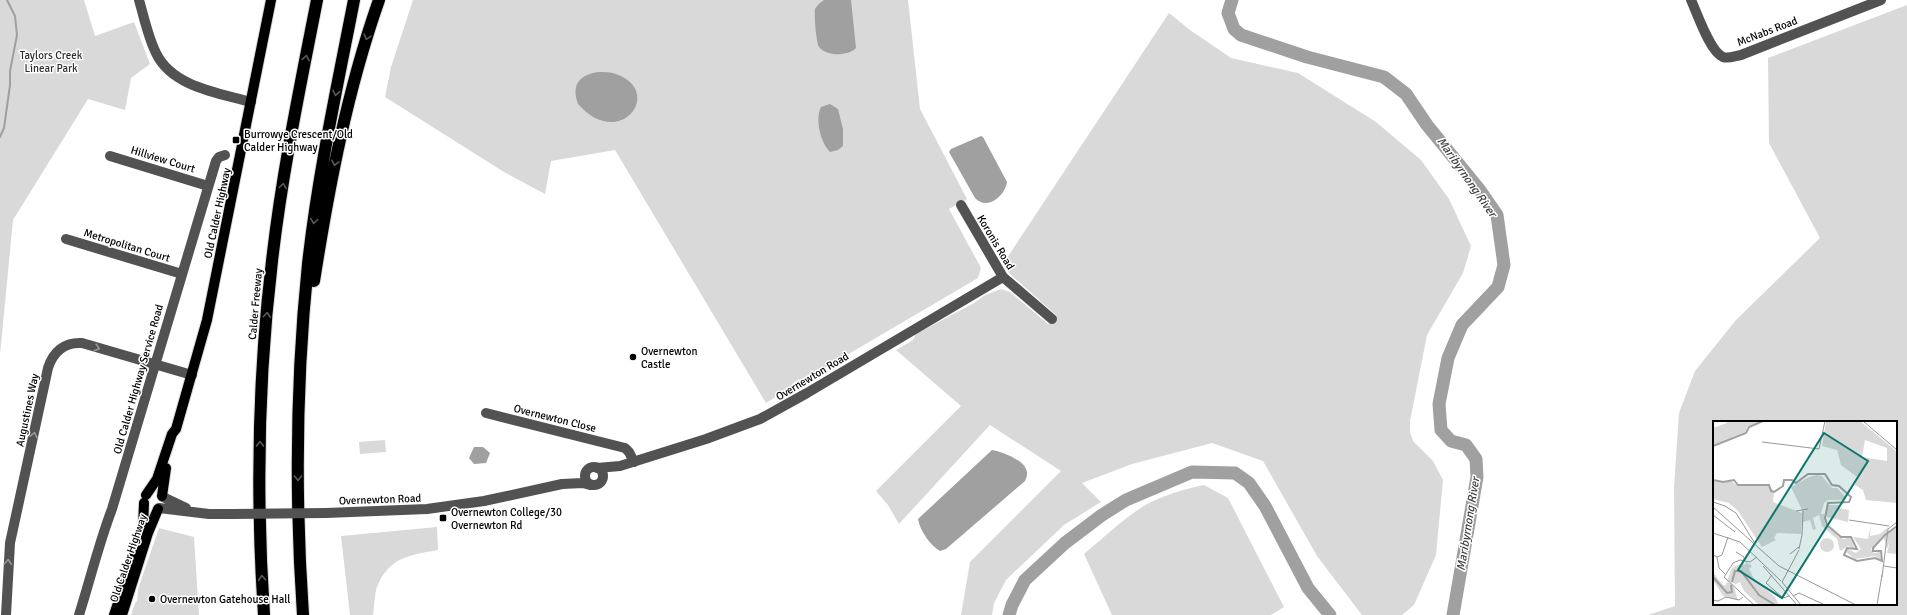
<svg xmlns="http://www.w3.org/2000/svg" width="1907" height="615" viewBox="0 0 1907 615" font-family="Signika,sans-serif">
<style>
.green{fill:#d9d9d9;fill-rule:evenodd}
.water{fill:#a0a0a0}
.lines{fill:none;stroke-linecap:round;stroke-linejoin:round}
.stream{stroke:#a0a0a0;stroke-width:2}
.river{stroke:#a0a0a0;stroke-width:13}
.major-casing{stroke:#dbdbdb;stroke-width:12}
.highway-casing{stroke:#dbdbdb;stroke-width:14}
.minor{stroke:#525252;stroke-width:10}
.major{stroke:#000;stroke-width:10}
.highway{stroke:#000;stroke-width:12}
.minor-bridge{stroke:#525252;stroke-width:10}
.oneway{stroke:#595959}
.oneway2{stroke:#979797}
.poi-dot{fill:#000;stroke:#fff;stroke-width:1.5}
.labels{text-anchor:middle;stroke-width:3;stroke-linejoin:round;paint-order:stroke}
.street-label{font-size:11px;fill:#000;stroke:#fff}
.park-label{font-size:11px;fill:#303030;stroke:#fff}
.poi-label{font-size:11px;fill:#000;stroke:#fff;text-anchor:start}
.water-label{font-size:12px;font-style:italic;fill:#414141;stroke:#fff}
.inset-river{fill:none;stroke:#a0a0a0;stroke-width:2}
.inset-road{fill:none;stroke:#999;stroke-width:1}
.view{fill:#0f766e;fill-opacity:0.15;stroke:#0f766e;stroke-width:2}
.inset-edge{fill:none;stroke:#000;stroke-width:2}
</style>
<rect width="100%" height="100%" fill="#fff"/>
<path class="green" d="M0 0H84L95 36 134 22 150 64 131 78 125 110 88 99 13 220 0 355Z
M413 0H908L920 109 967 199 949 209 981 268 978 278 801 382 799 379 792 384 791 388 766 403 615 150 551 161 545 194 504 172 385 97 391 67Z
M1907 5V615H1648L1675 606 1674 487 1679 413 1695 371 1736 320 1820 238 1769 143 1768 58ZM1714 422H1896V604H1714Z
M1169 13 1190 30 1231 58 1298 73 1376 122 1421 160 1449 199 1471 246 1463 273 1427 335 1410 421V432L1413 441 1433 461 1443 480 1436 555 1414 605 1402 615H1362L1317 556 1263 461 1212 443 1132 464 1082 483 1101 502 1064 525 1006 580 994 603 992 615H961L970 562 1061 471 990 425 899 524 888 505 876 491 961 406 896 350 913 340 916 334 974 303 985 295 1001 289 1010 292 1048 324 1056 315 1010 274 1003 264Z
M385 440 386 452 360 454 359 442Z
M1204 485 1228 498 1284 607 1271 615H1112L1084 554C1105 537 1126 515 1151 502 1168 494 1185 489 1204 485Z
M437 527 438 550C410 555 389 557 377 587 375 591 374 608 373 615H350L341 536Z
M159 528 194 537 199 615H131L136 601 137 602 138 589Z"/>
<path class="water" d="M824 0H851L856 48C848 56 827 57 819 47 816 42 814 14 815 9 817 5 821 2 824 0Z
M598 72C604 72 611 72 616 74 665 91 620 152 578 104 571 85 579 75 598 72Z
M830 104 838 109 843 129V146L838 150 830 152C820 142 815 119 821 107Z
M981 136 983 137 1007 182C1005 196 987 211 975 198L949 152 951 149Z
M474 447H483L490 453 486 463 474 464 469 458Z
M992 450C1001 451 1023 460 1026 469 1028 473 1027 477 1025 481L946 549 940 551C930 545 920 531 918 519Z"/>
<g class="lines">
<path class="stream" d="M0 137 4 128 10 85V71L17 35 15 16 7 0"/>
<path class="river" d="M1232 0 1228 13 1234 29 1241 35 1307 57 1384 77 1406 94 1427 125 1479 189 1497 215 1504 265 1498 287 1462 325 1448 358 1439 404 1441 430 1451 441 1466 445 1476 459 1477 477 1453 615
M1009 615 1012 605 1025 580 1065 543 1102 515 1126 500 1192 472 1235 473 1249 483 1265 506 1308 588 1330 615"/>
<defs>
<path id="major" d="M146 495 157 479 172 434 176 429 207 320 271 0
M162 496 166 468
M114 615 143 528 144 503
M122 615 148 533 158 509"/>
<path id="highway" d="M314 281C329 186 347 91 379 0
M264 615C256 497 258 378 272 261 282 173 300 87 317 0
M303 615C295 499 296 380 308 264 318 175 337 87 354 0"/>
</defs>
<use href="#major" class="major-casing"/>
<use href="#highway" class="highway-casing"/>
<path class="minor" d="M139 0C144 17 148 37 156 53 172 87 219 93 251 102
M1691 0C1697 13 1710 52 1723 57 1728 59 1735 56 1741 55L1881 0
M110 156 208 186
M961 205 1003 277 1052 319
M66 239 182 274
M486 413 625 448 629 452 634 462
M585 476a9 9 0 1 1 18 0a9 9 0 1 1-18 0Z
M597 468 620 466 706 439 760 419 807 393 1003 277
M163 497 186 508
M159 508 209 514H233
M326 513 427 509 484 501 562 484 583 483 590 485
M6 615 10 543 48 368C53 352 64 342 82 343L192 375
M79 615C90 580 99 543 112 509L216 161 219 157 225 155"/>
<use href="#major" class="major"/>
<use href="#highway" class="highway"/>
<path class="minor-bridge" d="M233 514 326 513"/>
</g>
<defs><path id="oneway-chevron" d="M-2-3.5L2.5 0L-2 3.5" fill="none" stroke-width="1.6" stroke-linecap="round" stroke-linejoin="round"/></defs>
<g class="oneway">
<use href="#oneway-chevron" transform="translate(367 37) rotate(106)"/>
<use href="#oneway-chevron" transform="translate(306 58) rotate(-79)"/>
<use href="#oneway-chevron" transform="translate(336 93) rotate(101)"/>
<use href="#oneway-chevron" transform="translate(335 163) rotate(102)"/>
<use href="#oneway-chevron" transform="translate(283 186) rotate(-82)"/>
<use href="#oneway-chevron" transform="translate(314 221) rotate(98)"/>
<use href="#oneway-chevron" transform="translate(267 315) rotate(-85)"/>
<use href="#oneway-chevron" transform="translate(260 444) rotate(-89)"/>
<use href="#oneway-chevron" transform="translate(298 478) rotate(90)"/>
<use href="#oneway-chevron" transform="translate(262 578) rotate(-93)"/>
</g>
<g class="oneway2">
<use href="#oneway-chevron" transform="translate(97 348) rotate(16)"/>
<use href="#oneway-chevron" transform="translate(34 435) rotate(-78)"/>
<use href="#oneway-chevron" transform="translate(8 562) rotate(-85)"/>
</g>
<g class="poi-dot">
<rect x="232" y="136" width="8" height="8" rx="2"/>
<circle cx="633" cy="357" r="4"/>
<rect x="439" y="514" width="8" height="8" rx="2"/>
<circle cx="152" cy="599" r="4"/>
</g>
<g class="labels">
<g class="street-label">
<text transform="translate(1767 31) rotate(-21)" y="4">McNabs Road</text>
<text transform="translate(163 159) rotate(17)" y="4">Hillview Court</text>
<text transform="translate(217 213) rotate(-78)" y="4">Old Calder Highway</text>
<text transform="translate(996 242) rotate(59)" y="4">Koronis Road</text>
<text transform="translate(127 245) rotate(17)" y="4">Metropolitan Court</text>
<text transform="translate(255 304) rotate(-85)" y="4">Calder Freeway</text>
<text transform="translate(812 376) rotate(-31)" y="4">Overnewton Road</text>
<text transform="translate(138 379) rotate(-74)" y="4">Old Calder Highway Service Road</text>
<text transform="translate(27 410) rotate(-78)" y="4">Augustines Way</text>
<text transform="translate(555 418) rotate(14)" y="4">Overnewton Close</text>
<text transform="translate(380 499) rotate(-2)" y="4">Overnewton Road</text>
<text transform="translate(128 558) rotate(-71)" y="4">Old Calder Highway</text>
</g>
<g class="park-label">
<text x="51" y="59">Taylors Creek<tspan x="51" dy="13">Linear Park</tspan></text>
</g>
<g class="poi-label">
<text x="244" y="138">Burrowye Crescent/Old<tspan x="244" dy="13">Calder Highway</tspan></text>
<text x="641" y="355">Overnewton<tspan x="641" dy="13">Castle</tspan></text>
<text x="451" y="516">Overnewton College/30<tspan x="451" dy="13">Overnewton Rd</tspan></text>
<text x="160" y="603">Overnewton Gatehouse Hall</text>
</g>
<g class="water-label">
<text transform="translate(1467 177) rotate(55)" y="4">Maribyrnong River</text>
<text transform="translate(1468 524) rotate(-81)" y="4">Maribyrnong River</text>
</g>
</g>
<g transform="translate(1713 421)">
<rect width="184" height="184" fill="#fff"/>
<path d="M13 0H47L34 6 32 11 0 24V7L14 2ZM113 0H147L182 29 184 32V82L153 79 150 69 142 64 144 56 128 44 124 29 109 25ZM152 19 174 27V40L149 36ZM104 54 109 55 119 67H124L132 75 131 79H115L111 82 108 93H111L112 103 126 116 131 118 137 116 142 128 135 125 127 130 124 118 109 105 106 94 100 97 103 108 100 109 97 99 90 101 89 89 78 66 96 56ZM17 59 25 65H57L61 71 60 81 89 92 88 113 64 112 61 117 63 119 49 126 25 90 16 82 0 78V60L11 62ZM116 84H126V87L136 89 135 101 114 96 113 87ZM158 103 157 115 167 113 175 106 174 111 158 128 161 132 167 131 168 139 162 135 142 138 133 131 135 128 143 132 148 128 140 116 155 118ZM184 106V133L174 132 177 120 174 128 171 118 173 114ZM107 124a7 7 0 1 1 14 0a7 7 0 1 1-14 0ZM33 141 39 145 36 148 41 158 62 176 66 184H46L31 170 27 161 23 163 14 160 19 147 27 143 32 144ZM0 151 9 163 12 165 14 161 20 163 25 179 10 175 0 159Z" fill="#d9d9d9" fill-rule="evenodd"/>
<path class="inset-river" d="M0 25 33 12 36 6 50 0M0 59 10 61 21 59 25 64H56L58 70 61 71 70 65 71 59H79L83 62 95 53H112L119 64 126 65 138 76 136 81 115 82 112 97 114 104 128 116H138L144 128 134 127 131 134 144 140 162 137 169 140 168 130H160V127L172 114 184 105M0 156 14 172 19 171 18 164M19 161 22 150H28L46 174 62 184"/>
<path class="inset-road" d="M150 0 184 29M49 21 106 28 112 0M0 81 12 85 23 92 41 121M0 86 66 145 143 184M83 90 95 88M0 94 22 111M136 99 176 105M0 112 27 121 68 160M86 128 89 114 90 90M23 131 31 136V139M77 133 87 125M0 134 4 136 9 134 15 116M4 136 6 147 12 153M50 145 84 184M171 145 184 147M59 154 53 162 70 177 76 175M169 156 175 108 184 101M69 161 86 129M69 161 88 184M80 175 86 172 112 184M0 179 5 180 13 176 26 179 30 176M41 184 11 156 20 142 27 139 37 141 44 136M164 184 169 154"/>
<path class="view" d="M111 12 155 40 69 177 25 149Z"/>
<rect width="184" height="184" class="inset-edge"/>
</g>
</svg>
